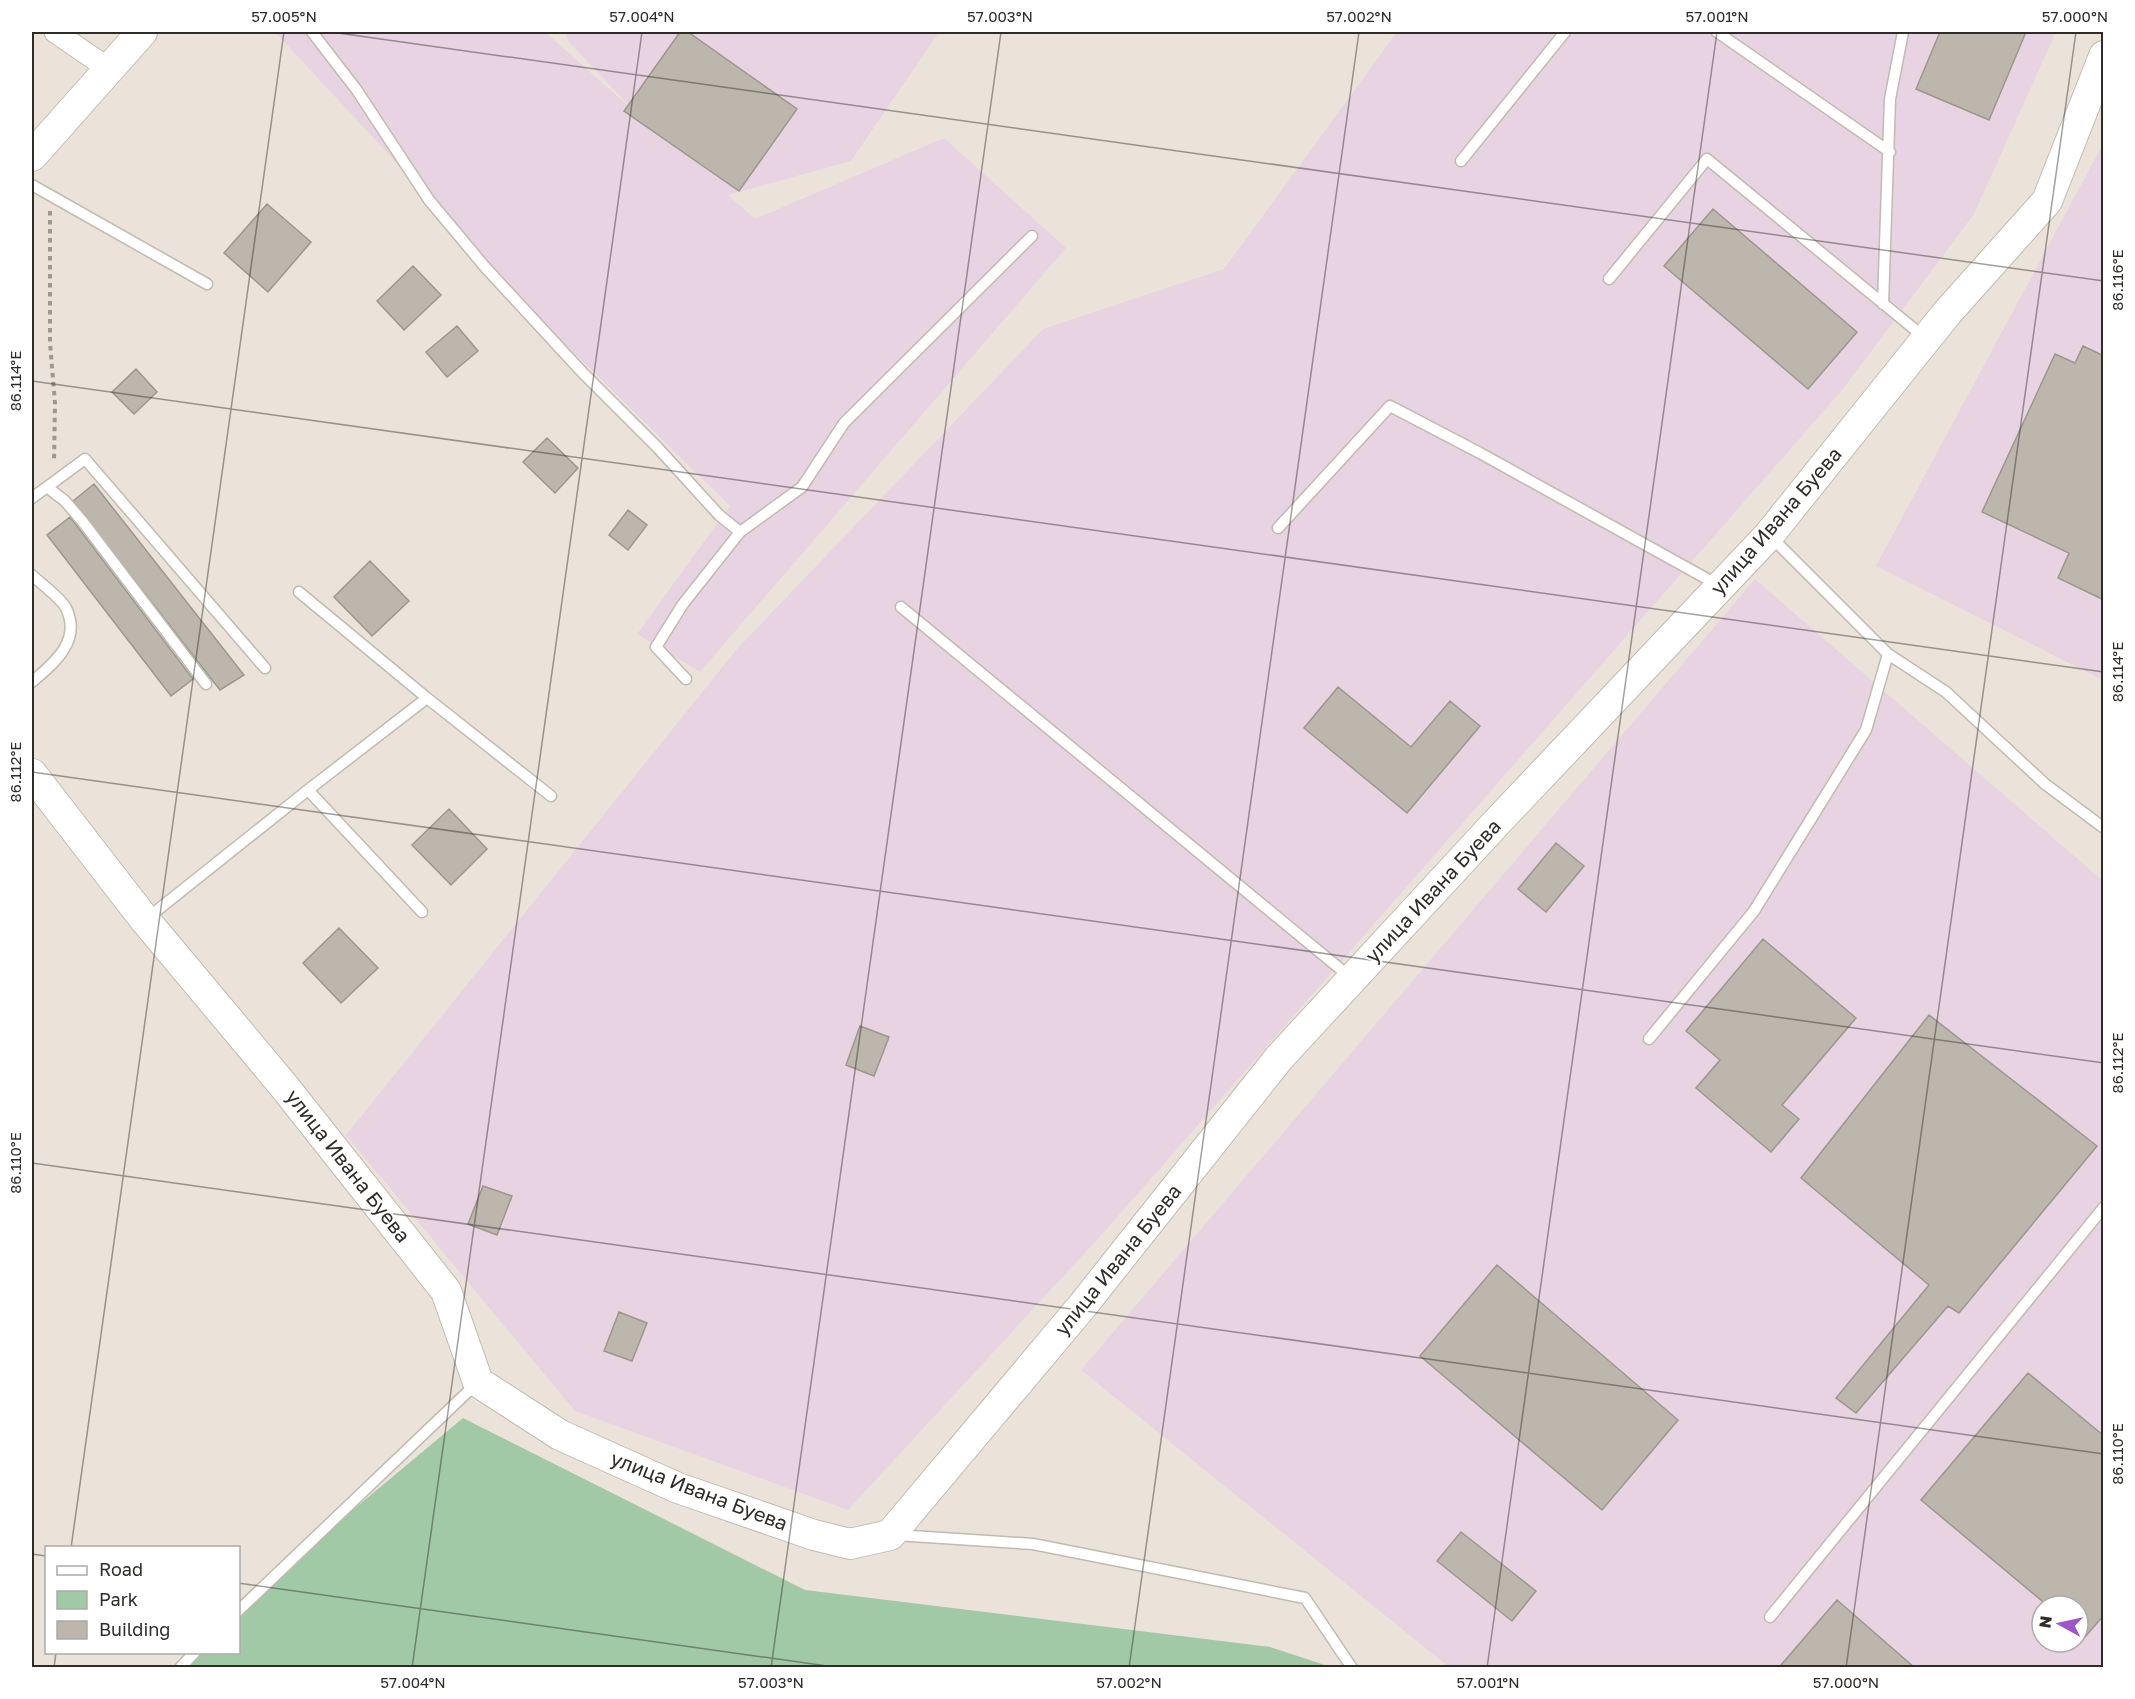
<svg xmlns="http://www.w3.org/2000/svg" width="2135" height="1699" viewBox="0 0 2135 1699" font-family="'Golos Text',sans-serif">
<style>
.industrial{fill:#e8d3e2;fill-rule:evenodd}
.green{fill:#a1c9a6}
.building{fill:#bdb6ac;stroke:#9d968d;stroke-width:1.5}
.lines{fill:none;stroke-linecap:round;stroke-linejoin:round}
.lane-casing{stroke:#c1bab0;stroke-width:13}
.street-casing{stroke:#c1bab0;stroke-width:23}
.secondary-casing{stroke:#c1bab0;stroke-width:32}
.path{stroke:#9e9891;stroke-width:4;stroke-dasharray:4.5 4.5;stroke-linecap:butt}
.lane{stroke:#fff;stroke-width:10}
.street{stroke:#fff;stroke-width:21}
.secondary{stroke:#fff;stroke-width:30}
.ticks{fill:none;stroke:#2f2c28;stroke-width:1.5;stroke-opacity:0.45}
.labels{text-anchor:middle;stroke-width:4.5;stroke-linejoin:round;paint-order:stroke}
.street-label{font-size:20px;fill:#2f2c28;stroke:#fff}
.neatline{fill:none;stroke:#2f2c28;stroke-width:2}
.ticks-label{font-size:15px;text-anchor:middle;fill:#2f2c28}
</style>
<rect width="100%" height="100%" fill="#ebe3d9"/>
<path class="industrial" d="M275 32H545L635 112 569 42 565 32H939L851 161 728 195 755 219 944 138 1066 248 700 672 637 634 730 506 560 339Z
M1397 32H2056L1974 214 1843 389 1105 1231 848 1510 575 1411 346 1135 737 649 1043 329 1224 269Z
M2103 144V680L1876 566Z
M1755 579 2103 881V1667H1449L1081 1370ZM2042 1606H2078V1642H2042Z"/>
<path class="green" d="M463 1418 805 1590 1270 1647 1331 1667 184 1668 185 1653 238 1652 239 1605Z"/>
<path class="building" d="M680 32H688L797 109 739 191 624 111Z
M1940 32H2026L1989 120 1916 89Z
M267 204 311 242 268 292 224 253Z
M1713 209 1857 332 1808 389 1664 266Z
M413 266 441 295 404 330 377 301Z
M457 326 478 351 447 377 426 352Z
M2083 346 2104 356V600L2058 578 2069 553 1982 512 2055 354 2075 363Z
M136 369 157 392 134 414 112 392Z
M547 438 578 468 555 493 523 462Z
M94 484 244 675 220 690 73 501Z
M628 510 647 525 628 550 609 535Z
M70 517 193 679 171 696 47 535Z
M370 561 409 601 372 636 334 597Z
M1338 687 1411 747 1450 701 1480 726 1407 813 1304 728Z
M449 809 487 849 451 885 412 845Z
M1556 843 1584 866 1546 912 1518 889Z
M339 928 378 968 341 1003 303 963Z
M1763 939 1856 1018 1782 1105 1799 1119 1771 1152 1696 1088 1720 1060 1686 1031Z
M1929 1015 2097 1146 1959 1313 1948 1306 1856 1413 1836 1398 1929 1285 1801 1178Z
M860 1026 889 1037 874 1076 846 1065Z
M483 1186 512 1196 497 1235 468 1224Z
M1497 1265 1678 1420 1602 1510 1420 1356Z
M619 1312 647 1323 632 1361 604 1351Z
M2028 1373 2104 1436V1615L2085 1637 2078 1631V1606H2048L1921 1500Z
M1461 1532 1536 1591 1512 1621 1437 1561Z
M1837 1600 1915 1668H1784L1781 1665Z"/>
<g class="lines">
<defs>
<path id="lane" d="M312 32 356 89 429 200 485 267 582 372 658 448 719 515 740 532 683 604 656 647 686 679
M1717 32 1890 152
M1461 161 1565 32
M32 185 207 284
M1609 279 1707 159 1924 337
M1883 304 1890 99 1903 32
M47 487 65 501 83 522 206 684
M32 498 85 459 265 668
M1278 528 1390 406 1480 453 1718 585
M740 532 802 487 844 423 1032 236
M32 575C40 583 61 598 66 608 82 641 54 663 32 682
M901 607 1350 977
M1888 654 1946 692 2045 784 2104 828
M427 698 551 796
M308 790 422 912
M145 920 308 790 427 698 299 592
M1649 1039 1754 911 1866 730 1888 654 1770 536
M896 1535 1033 1544 1305 1598 1352 1668
M238 1611 477 1383
M1770 1617 2104 1207
M180 1668 195 1652"/>
<path id="street" d="M55 32 109 69"/>
<path id="secondary" d="M32 156 142 32
M32 774 145 920 283 1085 446 1291 478 1382 560 1435 678 1488 814 1535 850 1544 890 1535 1083 1305 1279 1058 1499 820 1769 535 1947 313 2047 201 2104 56"/>
</defs>
<use href="#lane" class="lane-casing"/>
<use href="#street" class="street-casing"/>
<use href="#secondary" class="secondary-casing"/>
<path class="path" d="M50 211V343L55 403 54 462"/>
<use href="#lane" class="lane"/>
<use href="#street" class="street"/>
<use href="#secondary" class="secondary"/>
</g>
<path class="ticks" d="M331 32 2104 281M32 381 2104 672M32 772 2104 1063M32 1163 2104 1454M71 1548 284 32M32 1554 46 1556M238 1583 841 1668M54 1668 56 1652M412 1668 642 32M771 1668 1001 32M1129 1668 1359 32M1487 1668 1717 32M1846 1668 2076 32"/>
<g class="labels">
<g class="street-label">
<text transform="translate(1776 521) rotate(-49)" y="7">улица Ивана Буева</text>
<text transform="translate(1433 891) rotate(-47)" y="7">улица Ивана Буева</text>
<text transform="translate(348 1166) rotate(52)" y="7">улица Ивана Буева</text>
<text transform="translate(1118 1260) rotate(-51)" y="7">улица Ивана Буева</text>
<text transform="translate(699 1491) rotate(21)" y="7">улица Ивана Буева</text>
</g>
</g>
<rect width="2135" height="1699" fill="none" stroke="#ffffff" stroke-width="66"/>
<rect x="45" y="1546" width="195" height="108" fill="#ffffff" stroke="#acaba9" stroke-width="1.5"/>
<rect x="57" y="1566" width="30" height="9" fill="#ffffff" stroke="#acaba9" stroke-width="1.5"/>
<text x="99" y="1576" font-size="18" fill="#2f2c28">Road</text>
<rect x="57" y="1591" width="30" height="18" fill="#a1c9a6" stroke="#acaba9" stroke-width="1.5"/>
<text x="99" y="1606" font-size="18" fill="#2f2c28">Park</text>
<rect x="57" y="1621" width="30" height="18" fill="#bdb6ac" stroke="#acaba9" stroke-width="1.5"/>
<text x="99" y="1636" font-size="18" fill="#2f2c28">Building</text>
<g transform="translate(2060 1624) rotate(278)"><circle r="28" fill="#ffffff" stroke="#acaba9" stroke-width="1.5"/>
<path d="M0-4.5L10 22L0 15L-10 22Z" fill="#9d56ca"/>
<text y="-9" font-size="16" font-weight="bold" text-anchor="middle" fill="#2f2c28">N</text>
</g>
<rect x="33" y="33" width="2069" height="1633" class="neatline"/>
<g class="ticks-label">
<text x="284" y="22">57.005°N</text>
<text x="642" y="22">57.004°N</text>
<text x="1000" y="22">57.003°N</text>
<text x="1359" y="22">57.002°N</text>
<text x="1717" y="22">57.001°N</text>
<text x="2075" y="22">57.000°N</text>
<text transform="translate(2118 280) rotate(-90)" y="5">86.116°E</text>
<text transform="translate(16 381) rotate(-90)" y="5">86.114°E</text>
<text transform="translate(2118 672) rotate(-90)" y="5">86.114°E</text>
<text transform="translate(16 772) rotate(-90)" y="5">86.112°E</text>
<text transform="translate(2118 1063) rotate(-90)" y="5">86.112°E</text>
<text transform="translate(16 1163) rotate(-90)" y="5">86.110°E</text>
<text transform="translate(2118 1454) rotate(-90)" y="5">86.110°E</text>
<text x="413" y="1688">57.004°N</text>
<text x="771" y="1688">57.003°N</text>
<text x="1129" y="1688">57.002°N</text>
<text x="1488" y="1688">57.001°N</text>
<text x="1846" y="1688">57.000°N</text>
</g>
</svg>
